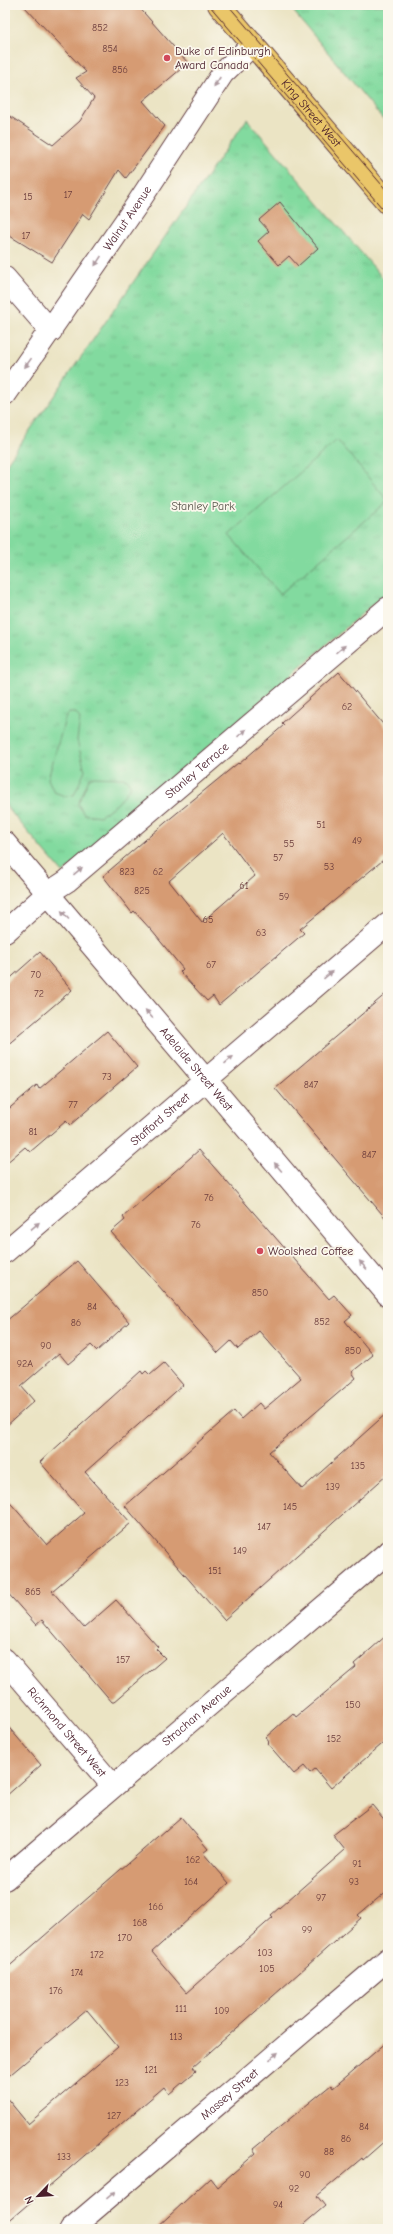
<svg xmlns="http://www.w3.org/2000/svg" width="393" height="2234" viewBox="0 0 393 2234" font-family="'Comic Neue',sans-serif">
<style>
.grass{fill:url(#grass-tufts);stroke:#667c65}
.garden{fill:#82da9f;stroke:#667c65}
.building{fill:#d69b73;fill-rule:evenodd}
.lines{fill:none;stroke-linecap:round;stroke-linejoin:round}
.minor-casing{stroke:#623d42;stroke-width:24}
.major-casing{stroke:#623d42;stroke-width:24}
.minor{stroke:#fff;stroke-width:22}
.major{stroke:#eac669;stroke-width:22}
.tram{stroke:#4a1f2b;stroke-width:1}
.oneway{fill:#ae9aa0}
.poi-dot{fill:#d1495b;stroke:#fbf7ec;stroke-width:1.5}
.labels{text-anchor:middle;stroke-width:3.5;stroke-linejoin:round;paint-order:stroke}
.number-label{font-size:10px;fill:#6d3e3d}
.poi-label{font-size:12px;fill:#4a1f2b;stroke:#fbf7ec;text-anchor:start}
.street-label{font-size:12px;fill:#4a1f2b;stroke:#fbf7ec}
.park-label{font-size:12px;fill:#5b574e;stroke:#fbf7ec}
</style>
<defs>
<pattern id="grass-tufts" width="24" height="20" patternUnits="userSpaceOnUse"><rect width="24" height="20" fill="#82da9f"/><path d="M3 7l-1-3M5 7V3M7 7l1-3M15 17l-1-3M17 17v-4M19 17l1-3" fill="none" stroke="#72bb89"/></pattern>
</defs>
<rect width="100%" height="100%" fill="#fbf7ec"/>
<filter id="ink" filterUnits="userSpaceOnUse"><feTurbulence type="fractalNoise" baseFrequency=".025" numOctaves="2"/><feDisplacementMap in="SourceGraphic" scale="8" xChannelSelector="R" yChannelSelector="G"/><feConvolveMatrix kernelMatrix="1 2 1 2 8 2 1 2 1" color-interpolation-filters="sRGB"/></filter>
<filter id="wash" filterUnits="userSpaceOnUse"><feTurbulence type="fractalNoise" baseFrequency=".012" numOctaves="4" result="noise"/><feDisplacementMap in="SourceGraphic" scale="16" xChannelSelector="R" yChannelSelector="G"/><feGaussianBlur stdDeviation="0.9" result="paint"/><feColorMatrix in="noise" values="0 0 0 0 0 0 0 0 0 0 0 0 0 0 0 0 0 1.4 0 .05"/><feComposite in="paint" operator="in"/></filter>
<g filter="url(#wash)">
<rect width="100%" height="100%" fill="#ebe4c4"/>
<path class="grass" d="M289 5H388V125L290 7Z
M247 119 388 284V591L63 873 5 805V466Z"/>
<path class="garden" d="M337 440 388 501 280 594 229 535Z
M69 713H76L80 719 77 740 85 771 74 795 65 796 54 792 48 779 65 719Z
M90 777 126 778 131 786 118 803 100 816 84 814 78 804Z"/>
<g id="blocks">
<path class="building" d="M23 5H137L188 63 143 101 165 126 126 178 119 170 89 219 83 214 52 262 5 233V113L53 145 80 121 94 98 76 78 86 72Z
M280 202 318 248 298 266 289 256 279 265 258 241 269 231 259 220Z
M339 672 388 730V856L300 929 304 933 219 1005 213 996 207 1001 180 972 183 969 152 931 134 911 132 913 103 876 172 817 238 763 239 764 284 725 282 723ZM223 833 255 876 202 922 169 881Z
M40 952 72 990 5 1047V983Z
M388 992V1221L275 1088Z
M107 1031 137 1067 70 1125 66 1121 30 1152 25 1147 5 1164V1112L37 1085 39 1089Z
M199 1150 329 1299 334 1295 352 1315 345 1321 373 1355 352 1372 356 1378 269 1452 302 1489 388 1412V1474L224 1620 125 1506 234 1411 241 1419 259 1403 264 1409 301 1378 259 1331 238 1349 231 1341 218 1353 111 1232 125 1220 123 1217Z
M77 1261 129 1322 97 1351 91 1345 68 1364 59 1353 21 1386 34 1401 5 1427V1322Z
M164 1363 183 1385 85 1472 131 1523 52 1591 84 1628 116 1600 158 1647 156 1649 165 1658 114 1702H112L42 1620 36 1625 5 1590V1497L47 1545 84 1513 40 1462 141 1371 143 1374 146 1371 150 1375Z
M388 1634V1739L331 1788 315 1769 310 1773 304 1766 294 1774 267 1743 269 1741 266 1737 293 1713 296 1717 356 1667 354 1664Z
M5 1723 41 1765 5 1797Z
M372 1805 388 1824V1890L358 1915 361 1918 193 2067 196 2071 169 2094 164 2087 5 2224V2096L28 2124 118 2047 87 2010 5 2079V1970L181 1817 208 1849 203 1853 229 1883 152 1952 187 1993 273 1917 271 1915 345 1850 333 1835Z
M388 2041V2138L363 2160 362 2158 317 2196 325 2206 298 2229H155L210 2178 217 2187 256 2153 253 2149 331 2085 333 2088Z"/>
</g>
</g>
<g filter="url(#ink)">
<use href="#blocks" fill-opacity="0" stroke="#623d42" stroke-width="1"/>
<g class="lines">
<defs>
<g id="minor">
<path d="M5 278 51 331"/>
<path id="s1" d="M5 395 136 206 223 73 253 44"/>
<path id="s2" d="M5 843 388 1295"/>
<path id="s3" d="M5 932 47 894 67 881 388 608"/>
<path id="s4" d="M5 1252 388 924"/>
<path id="s5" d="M5 1660 113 1786"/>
<path id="s6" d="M5 1879 388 1552"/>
<path id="s7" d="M71 2229 388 1959"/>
</g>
<g id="major">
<path id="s8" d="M219 5 388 203"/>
</g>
</defs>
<use href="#minor" class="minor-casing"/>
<use href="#major" class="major-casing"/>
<use href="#minor" class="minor"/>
<use href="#major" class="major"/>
<path class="tram" d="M209 5 388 215
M228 5 388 192"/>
</g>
<defs><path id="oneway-solid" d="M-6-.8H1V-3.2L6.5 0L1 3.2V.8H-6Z"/></defs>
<g class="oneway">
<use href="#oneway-solid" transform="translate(217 82) rotate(123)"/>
<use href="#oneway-solid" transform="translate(98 261) rotate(124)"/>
<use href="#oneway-solid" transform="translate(28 363) rotate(126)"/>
<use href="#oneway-solid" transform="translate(341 649) rotate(-41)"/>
<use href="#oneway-solid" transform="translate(242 733) rotate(-41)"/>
<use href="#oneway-solid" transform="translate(78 871) rotate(-40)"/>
<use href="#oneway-solid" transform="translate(65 915) rotate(-131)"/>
<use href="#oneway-solid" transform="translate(328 975) rotate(-41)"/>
<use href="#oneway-solid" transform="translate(149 1014) rotate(-131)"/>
<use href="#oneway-solid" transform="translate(229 1060) rotate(-41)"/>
<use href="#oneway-solid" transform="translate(278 1167) rotate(-130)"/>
<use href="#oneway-solid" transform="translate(35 1226) rotate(-40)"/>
<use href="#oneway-solid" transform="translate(363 1265) rotate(-131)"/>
<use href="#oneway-solid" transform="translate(274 2056) rotate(-40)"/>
<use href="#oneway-solid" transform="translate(111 2195) rotate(-40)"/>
</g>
</g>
<g class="poi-dot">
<circle cx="167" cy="58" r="4"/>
<circle cx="260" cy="1251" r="4"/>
</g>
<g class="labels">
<g class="number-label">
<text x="100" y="31">852</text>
<text x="110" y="52">854</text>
<text x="120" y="73">856</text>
<text x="68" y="198">17</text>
<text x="28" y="200">15</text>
<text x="26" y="239">17</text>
<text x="347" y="710">62</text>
<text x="321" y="828">51</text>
<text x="357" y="844">49</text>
<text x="289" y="847">55</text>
<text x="278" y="861">57</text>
<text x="329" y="870">53</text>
<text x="127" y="875">823</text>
<text x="158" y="875">62</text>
<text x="244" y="889">61</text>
<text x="142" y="894">825</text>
<text x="284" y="900">59</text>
<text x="208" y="923">65</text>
<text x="261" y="936">63</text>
<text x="211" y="968">67</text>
<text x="36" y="978">70</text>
<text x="39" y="997">72</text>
<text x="107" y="1080">73</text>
<text x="311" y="1088">847</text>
<text x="73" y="1108">77</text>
<text x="33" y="1135">81</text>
<text x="369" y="1158">847</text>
<text x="209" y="1201">76</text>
<text x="196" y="1228">76</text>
<text x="260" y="1296">850</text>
<text x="92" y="1310">84</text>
<text x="322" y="1325">852</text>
<text x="76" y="1326">86</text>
<text x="46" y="1349">90</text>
<text x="353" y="1354">850</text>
<text x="25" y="1367">92A</text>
<text x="358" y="1469">135</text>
<text x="333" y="1490">139</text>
<text x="290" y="1510">145</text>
<text x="264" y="1530">147</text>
<text x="240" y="1554">149</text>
<text x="215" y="1574">151</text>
<text x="33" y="1595">865</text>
<text x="123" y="1663">157</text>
<text x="353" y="1708">150</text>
<text x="334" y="1742">152</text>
<text x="193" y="1863">162</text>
<text x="357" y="1867">91</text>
<text x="191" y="1885">164</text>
<text x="354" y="1885">93</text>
<text x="321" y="1901">97</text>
<text x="156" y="1910">166</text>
<text x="140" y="1926">168</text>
<text x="307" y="1933">99</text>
<text x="125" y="1941">170</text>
<text x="265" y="1956">103</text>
<text x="97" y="1958">172</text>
<text x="267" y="1972">105</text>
<text x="77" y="1976">174</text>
<text x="56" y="1994">176</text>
<text x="181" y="2012">111</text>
<text x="222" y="2014">109</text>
<text x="176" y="2040">113</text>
<text x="151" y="2073">121</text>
<text x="122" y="2086">123</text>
<text x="114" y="2119">127</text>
<text x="364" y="2130">84</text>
<text x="346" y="2142">86</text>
<text x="329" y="2155">88</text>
<text x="64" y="2160">133</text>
<text x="305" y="2178">90</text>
<text x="294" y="2192">92</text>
<text x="278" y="2208">94</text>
</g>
<g class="poi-label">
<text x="175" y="55">Duke of Edinburgh<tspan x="175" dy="14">Award Canada</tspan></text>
<text x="268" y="1255">Woolshed Coffee</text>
</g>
<g class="street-label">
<text dy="4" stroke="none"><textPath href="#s8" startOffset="142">King Street West</textPath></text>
<text dy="4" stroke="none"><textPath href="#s1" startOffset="215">Walnut Avenue</textPath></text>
<text dy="4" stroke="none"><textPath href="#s3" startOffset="251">Stanley Terrace</textPath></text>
<text dy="4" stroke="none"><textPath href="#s2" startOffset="296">Adelaide Street West</textPath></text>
<text dy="4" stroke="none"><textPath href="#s4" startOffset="204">Stafford Street</textPath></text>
<text dy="4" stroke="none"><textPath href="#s6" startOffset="252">Strachan Avenue</textPath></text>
<text dy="4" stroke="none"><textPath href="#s5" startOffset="95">Richmond Street West</textPath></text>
<text dy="4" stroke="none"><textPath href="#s7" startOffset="208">Massey Street</textPath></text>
</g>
<g class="park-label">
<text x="203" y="510">Stanley Park</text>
</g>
</g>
<rect width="393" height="2234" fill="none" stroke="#fbf7ec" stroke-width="20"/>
<g transform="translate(38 2196) rotate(245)" stroke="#fbf7ec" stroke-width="3" paint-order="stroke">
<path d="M0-3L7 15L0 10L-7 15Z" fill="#4a1f2b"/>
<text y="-6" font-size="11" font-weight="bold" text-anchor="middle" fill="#4a1f2b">N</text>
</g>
</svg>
